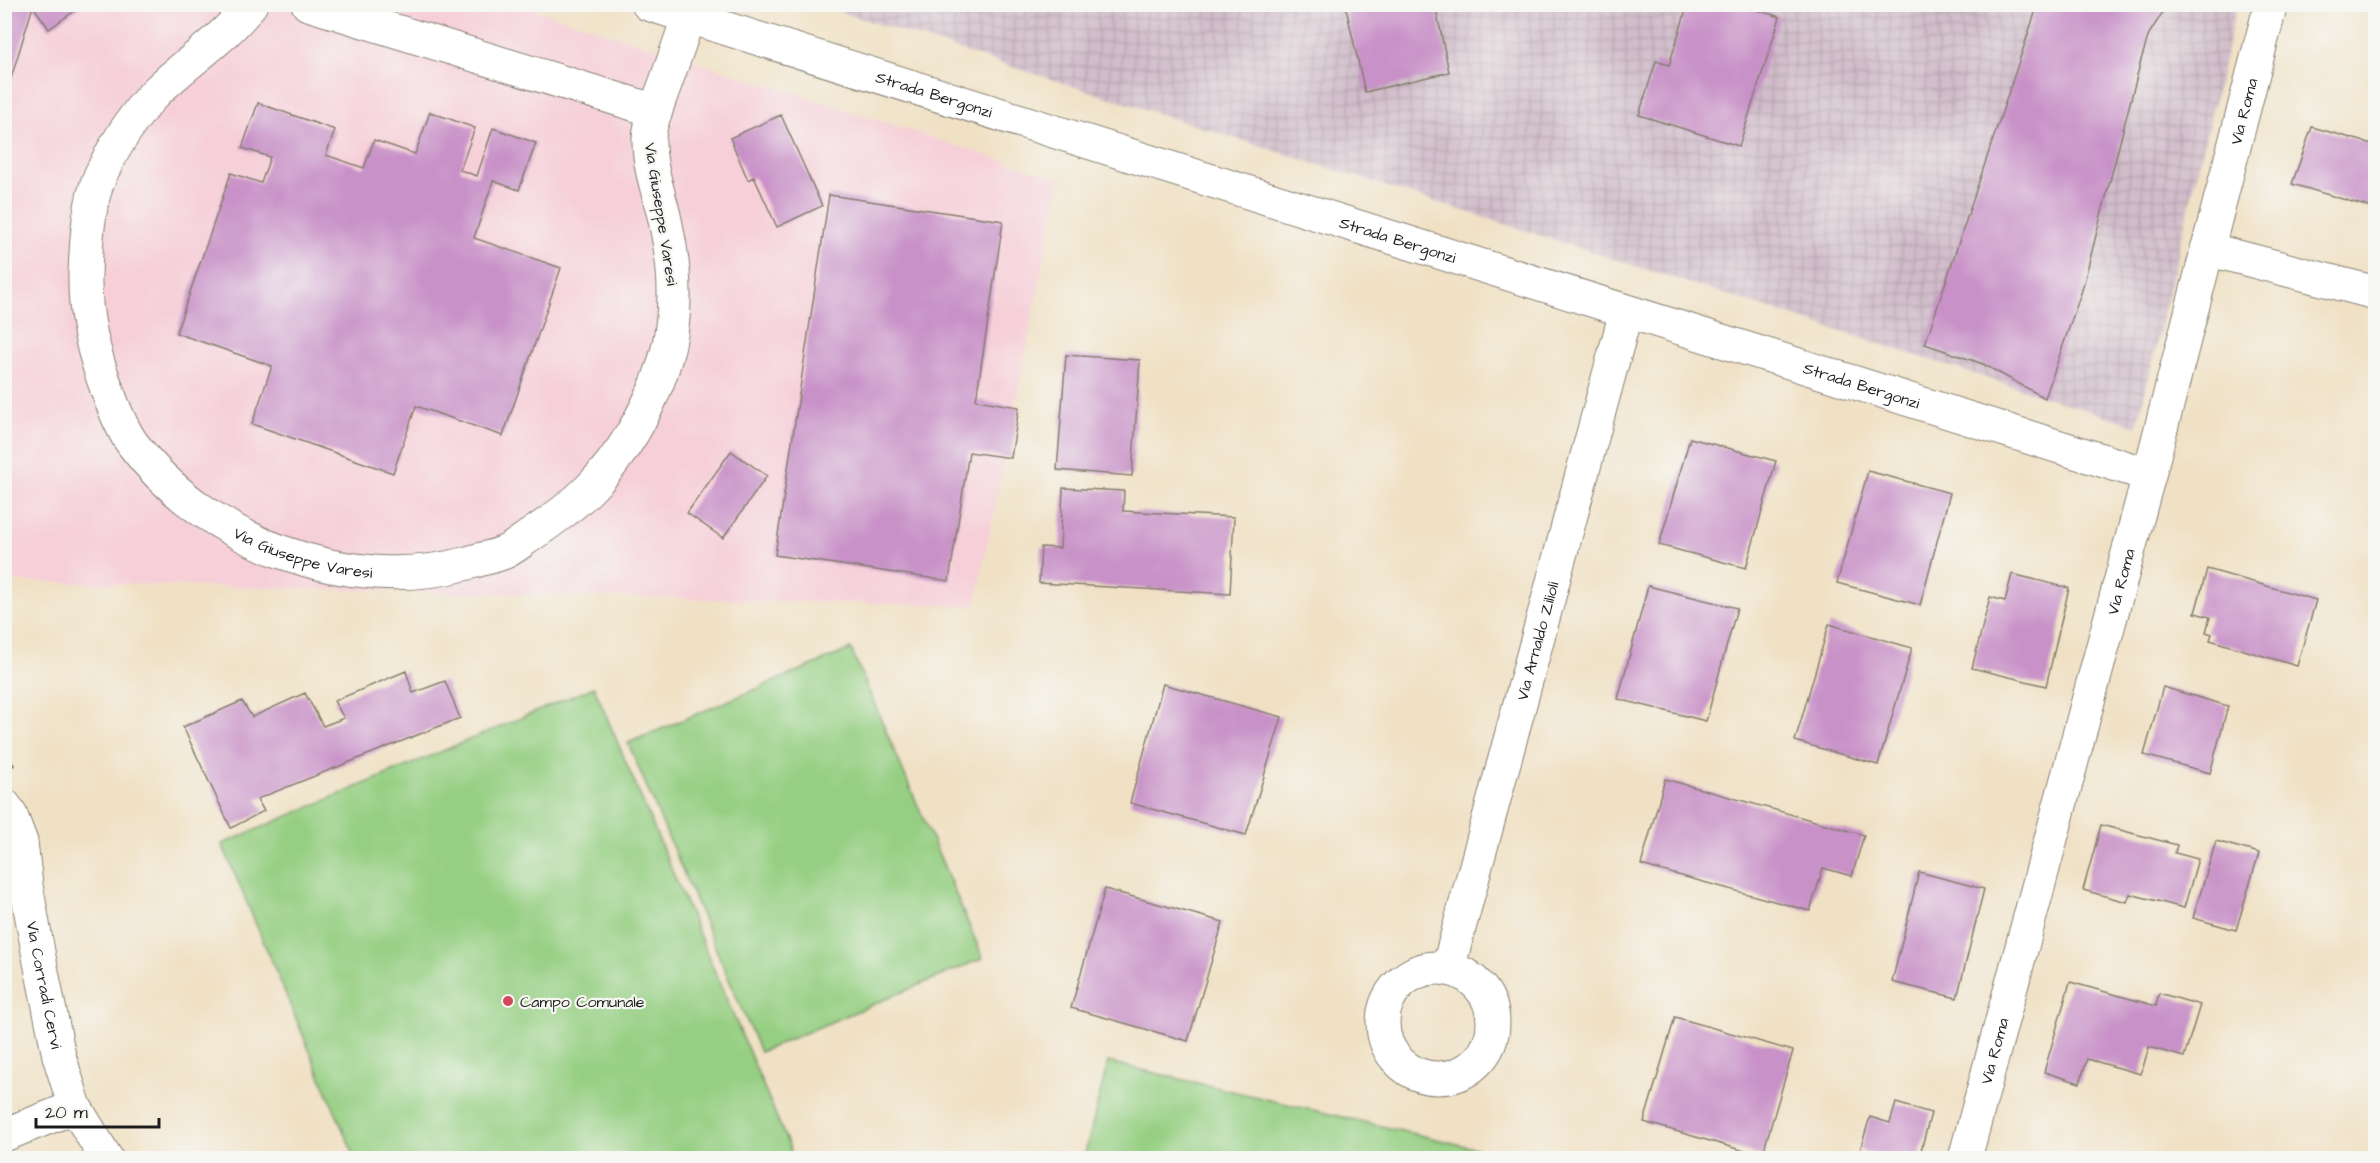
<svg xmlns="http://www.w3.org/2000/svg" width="2380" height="1163" viewBox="0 0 2380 1163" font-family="'Architects Daughter',sans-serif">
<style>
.built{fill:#f6cfd8}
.industrial{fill:url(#industrial-grid)}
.grass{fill:#96cf83;stroke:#597650;stroke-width:1.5}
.building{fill:#c891c7}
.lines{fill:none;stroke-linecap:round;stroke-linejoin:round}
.street-casing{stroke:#867e70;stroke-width:35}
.path{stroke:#867e70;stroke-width:4;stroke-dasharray:4.5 4.5;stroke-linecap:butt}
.street{stroke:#fff;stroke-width:33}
.poi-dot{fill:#d1495b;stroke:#f6f6f2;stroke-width:2}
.labels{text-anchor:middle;stroke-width:4.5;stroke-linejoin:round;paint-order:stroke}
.street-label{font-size:16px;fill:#1c1c1c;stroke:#f6f6f2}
.poi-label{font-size:16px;fill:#1c1c1c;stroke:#f6f6f2;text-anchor:start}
</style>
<defs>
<pattern id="industrial-grid" width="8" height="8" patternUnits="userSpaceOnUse" patternTransform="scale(1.5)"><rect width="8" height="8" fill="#d1bdca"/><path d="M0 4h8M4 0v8" fill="none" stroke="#b3a2ad"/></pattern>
</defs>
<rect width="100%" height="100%" fill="#f6f6f2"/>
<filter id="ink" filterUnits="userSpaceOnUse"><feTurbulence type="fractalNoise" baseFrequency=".0167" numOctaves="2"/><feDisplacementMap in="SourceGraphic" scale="12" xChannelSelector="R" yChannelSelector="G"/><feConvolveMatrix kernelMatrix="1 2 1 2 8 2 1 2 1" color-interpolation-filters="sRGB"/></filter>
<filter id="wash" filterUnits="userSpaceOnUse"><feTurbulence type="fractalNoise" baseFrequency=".008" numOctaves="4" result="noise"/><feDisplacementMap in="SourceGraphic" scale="24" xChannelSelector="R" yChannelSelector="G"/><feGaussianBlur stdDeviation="1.35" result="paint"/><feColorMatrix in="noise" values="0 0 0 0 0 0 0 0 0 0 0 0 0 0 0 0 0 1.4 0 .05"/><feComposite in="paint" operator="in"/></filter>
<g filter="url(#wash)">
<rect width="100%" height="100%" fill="#f0e1c5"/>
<path class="built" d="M5 5H521L1060 179 975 606 5 581Z"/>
<path class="industrial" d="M819 5H2237L2137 426Z"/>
<path class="grass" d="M851 649 983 958 760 1052 628 743Z
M594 687 794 1158H355L222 844Z
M1108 1062 1479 1149 1476 1158H1084Z"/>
<g id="blocks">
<path class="building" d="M4 4H84L49 29 33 6 5 98Z
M1345 4H1435L1449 72 1365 92Z
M1688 4H1738L1780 17 1739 146 1639 115 1656 61 1669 65Z
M2038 4H2168L2149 34 2141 60 2082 290 2045 398 1983 364 1925 344Z
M258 103 335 130 326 155 364 168 374 140 415 154 430 112 475 128 460 170 477 176 493 128 536 143 519 190 493 181 474 238 561 268 503 436 416 406 393 473 252 424 272 366 176 333 231 173 261 183 270 157 242 148Z
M781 115 822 206 777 227 754 177 748 180 730 138Z
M2312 127 2376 145V209L2292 184Z
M829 195 1003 221 976 400 1019 407 1011 458 969 452 949 581 775 555Z
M1066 355 1140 360 1132 476 1057 470Z
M1690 438 1776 461 1746 568 1659 545Z
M731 451 767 476 723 538 687 513Z
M1868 471 1950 493 1920 605 1837 583Z
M1063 488 1124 491 1123 511 1234 517 1230 594 1039 583 1041 547 1060 548Z
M2207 569 2316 600 2297 666 2210 640 2212 634 2206 632 2210 617 2195 613Z
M2012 574 2069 588 2046 686 1972 668 1990 597 2005 601Z
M1648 586 1737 608 1706 721 1618 699Z
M1829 624 1912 648 1878 765 1795 741Z
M406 671 413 693 445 681 460 718 257 799 264 811 231 828 183 727 242 701 252 717 305 693 323 726 344 718 334 701Z
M1163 684 1282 717 1246 835 1130 803Z
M2163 687 2228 706 2210 773 2144 755Z
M1665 779 1864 835 1852 876 1823 868 1810 911 1641 865Z
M2101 825 2177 845 2175 853 2198 859 2184 908 2130 894 2127 902 2083 890Z
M2216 841 2259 853 2236 930 2193 918Z
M1919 872 1984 889 1957 998 1892 982Z
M1105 889 1223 922 1188 1041 1071 1008Z
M2070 982 2156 1006 2159 993 2200 1005 2184 1057 2149 1047 2141 1074 2087 1059 2080 1083 2044 1072Z
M1675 1017 1793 1051 1762 1156 1644 1122Z
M1896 1103 1931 1113 1919 1158H1880L1881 1156 1860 1150 1870 1117 1890 1123Z"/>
</g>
</g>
<g filter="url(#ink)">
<use href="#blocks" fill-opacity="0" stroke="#867e70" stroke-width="1.5"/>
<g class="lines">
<defs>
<g id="street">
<path id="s1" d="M251 4C224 40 186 62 155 93 132 117 114 147 100 176 88 203 86 245 85 275 84 317 94 355 109 395 115 411 122 429 132 443 205 542 350 596 468 563 480 559 494 557 505 552 514 548 523 540 531 535 576 505 605 479 633 432 674 363 683 304 666 225 661 198 649 170 649 142 648 128 656 111 660 98 670 71 679 45 688 18"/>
<path d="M308 4 656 111"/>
<path id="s2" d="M648 4 2149 475"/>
<path d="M2207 249 2376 293"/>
<path id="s3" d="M4 805 10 813 21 842 26 885 39 957 59 1056 75 1107 106 1158"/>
<circle cx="1438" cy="1023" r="55"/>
<path id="s4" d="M1448 969 1626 312"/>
<path d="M4 1135 75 1107"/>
<path id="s5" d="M1965 1158 2149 475 2271 4"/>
</g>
</defs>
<use href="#street" class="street-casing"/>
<path class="path" d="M4 757 17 769"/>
<use href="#street" class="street"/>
</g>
</g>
<circle class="poi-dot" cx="508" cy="1001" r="6"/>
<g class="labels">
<g class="street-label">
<text dy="6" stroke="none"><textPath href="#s2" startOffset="300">Strada Bergonzi</textPath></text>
<text dy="6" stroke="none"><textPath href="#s5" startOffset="1083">Via Roma</textPath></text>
<text transform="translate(662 214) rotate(81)" y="6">Via Giuseppe Varesi</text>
<text dy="6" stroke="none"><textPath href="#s2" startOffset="786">Strada Bergonzi</textPath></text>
<text dy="6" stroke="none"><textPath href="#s2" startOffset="1272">Strada Bergonzi</textPath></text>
<text dy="6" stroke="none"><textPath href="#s1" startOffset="717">Via Giuseppe Varesi</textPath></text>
<text dy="6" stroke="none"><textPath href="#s5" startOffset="597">Via Roma</textPath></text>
<text dy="6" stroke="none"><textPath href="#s4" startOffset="340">Via Arnaldo Zilioli</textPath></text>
<text dy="6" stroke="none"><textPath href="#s3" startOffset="186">Via Corradi Cervi</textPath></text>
<text dy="6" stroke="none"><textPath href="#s5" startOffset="111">Via Roma</textPath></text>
</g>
<g class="poi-label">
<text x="520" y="1007">Campo Comunale</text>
</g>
</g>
<rect width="2380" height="1163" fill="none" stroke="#f6f6f2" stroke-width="24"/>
<path d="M36 1118v9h123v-9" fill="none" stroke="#1c1c1c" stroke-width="3"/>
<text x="45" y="1118" font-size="18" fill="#1c1c1c" stroke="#f6f6f2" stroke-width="4.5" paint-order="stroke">20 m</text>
</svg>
